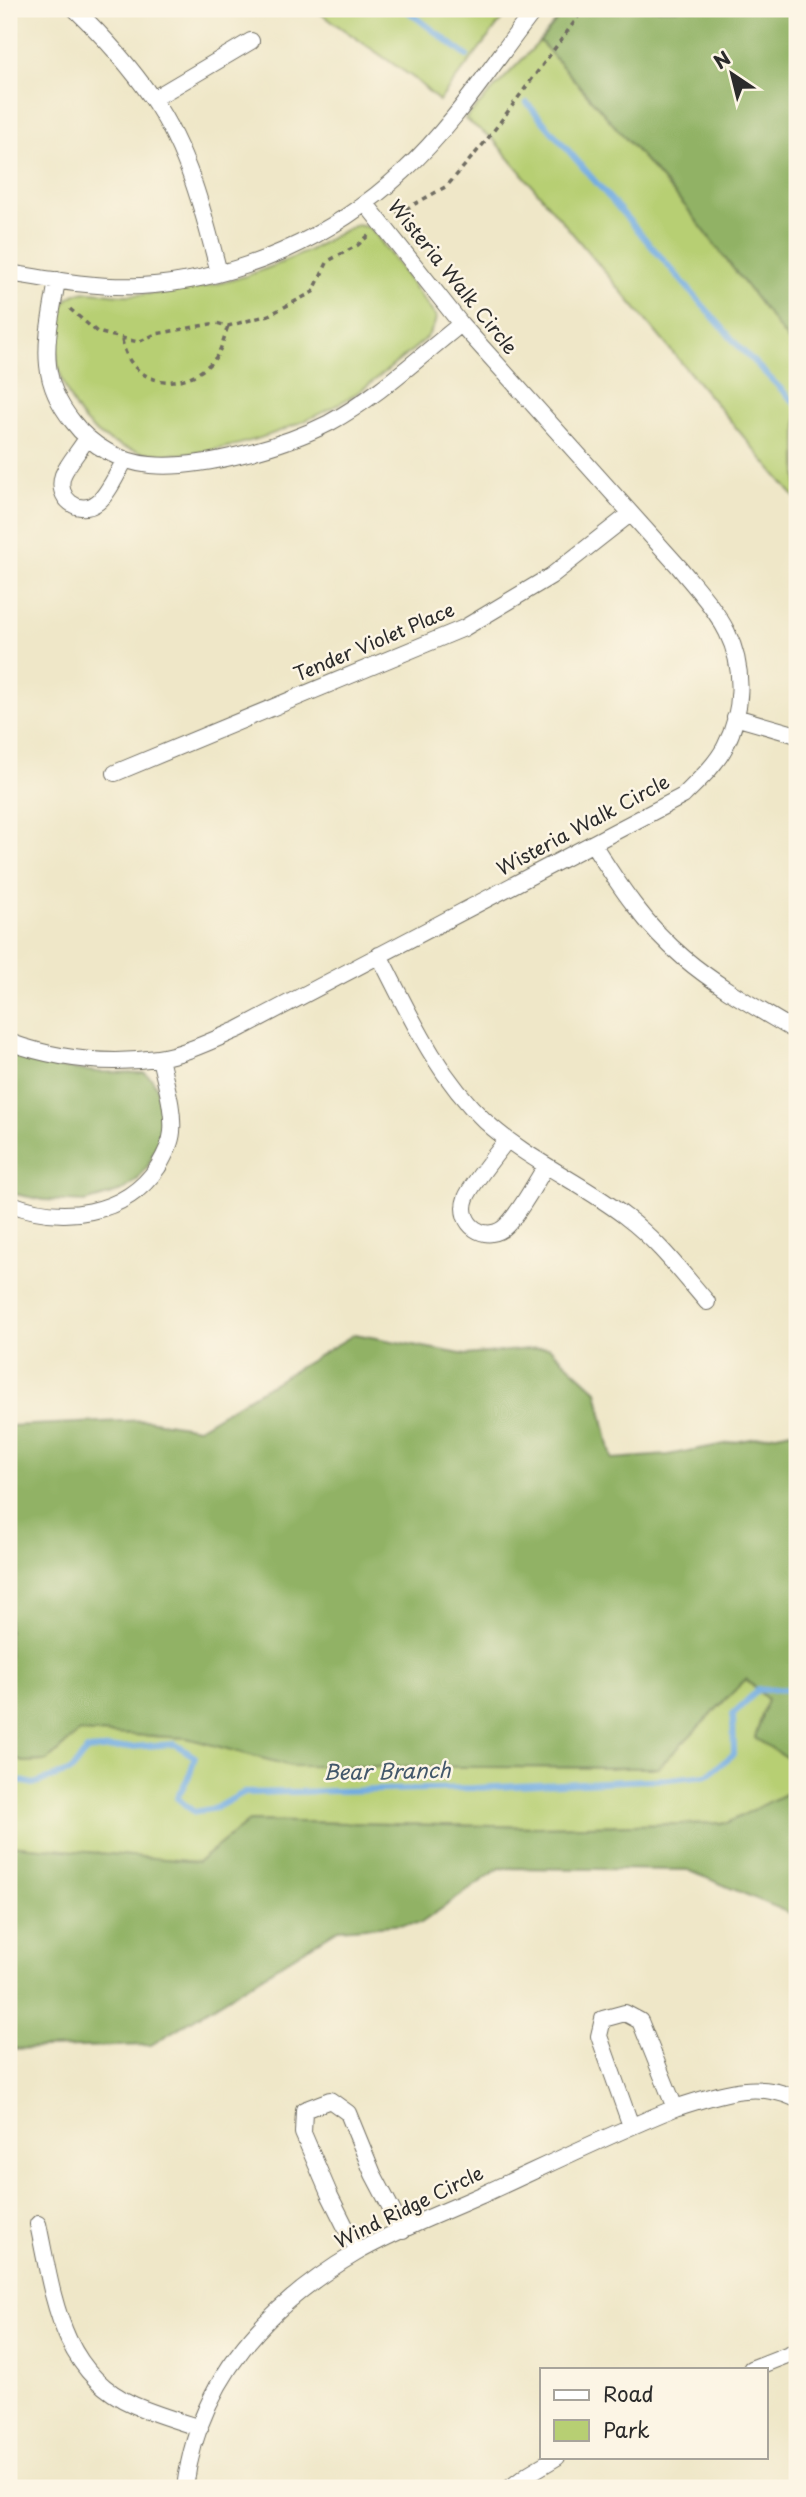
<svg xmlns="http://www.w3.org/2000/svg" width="806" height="2497" viewBox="0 0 806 2497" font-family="'Playpen Sans',sans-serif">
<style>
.green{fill:#b7cf73;stroke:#717d4f;stroke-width:2}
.forest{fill:#91b265;stroke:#5e6e48;stroke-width:2}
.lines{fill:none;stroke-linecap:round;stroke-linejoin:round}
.stream{stroke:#70abe1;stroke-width:6}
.street-casing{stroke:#706d62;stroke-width:18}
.path{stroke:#706d62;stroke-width:3.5;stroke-dasharray:5 5;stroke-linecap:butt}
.street{stroke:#fff;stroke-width:16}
.labels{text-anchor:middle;stroke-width:5;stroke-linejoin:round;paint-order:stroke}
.street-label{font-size:19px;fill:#2b2b2b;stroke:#fcf5e5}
.water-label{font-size:21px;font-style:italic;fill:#43586b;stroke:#fcf5e5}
</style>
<rect width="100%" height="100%" fill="#fcf5e5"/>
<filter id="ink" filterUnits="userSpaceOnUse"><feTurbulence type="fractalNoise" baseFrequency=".0143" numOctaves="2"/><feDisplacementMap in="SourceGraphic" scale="14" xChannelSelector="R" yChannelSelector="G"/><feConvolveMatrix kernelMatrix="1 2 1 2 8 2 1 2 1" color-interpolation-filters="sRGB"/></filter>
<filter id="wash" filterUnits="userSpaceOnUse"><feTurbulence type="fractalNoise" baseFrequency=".00686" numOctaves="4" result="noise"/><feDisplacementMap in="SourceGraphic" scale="28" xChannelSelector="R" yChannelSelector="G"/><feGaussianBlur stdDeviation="1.57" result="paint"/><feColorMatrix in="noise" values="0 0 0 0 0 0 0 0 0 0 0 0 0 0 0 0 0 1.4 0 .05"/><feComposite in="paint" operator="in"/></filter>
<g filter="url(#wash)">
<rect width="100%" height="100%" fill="#efe7c8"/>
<path class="green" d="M314 9H510L439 101 415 79Z
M540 41 686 207 797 352V500L493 139 465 119Z
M357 225 368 227 376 235 436 317C434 338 411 350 396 363 381 375 366 388 349 398 278 440 117 500 70 398 61 379 55 363 57 342 58 326 57 303 74 295 90 288 110 296 127 295 158 294 191 291 221 283 251 276 282 263 310 250 326 242 340 231 357 225Z
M746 1679 767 1699 755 1738 797 1764V1788L728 1823 537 1827 249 1821 198 1862 9 1845V1755L23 1762 47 1761 79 1732 187 1738 291 1766 658 1768Z"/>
<path class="forest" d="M566 9H797V352L686 207 540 41Z
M15 1056 61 1068 98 1072 145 1073 152 1079 157 1088 162 1131 148 1166 138 1179 122 1191 85 1202 44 1200 9 1193V1058Z
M355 1334 466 1355 549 1347 597 1391 612 1459 668 1455 797 1430V1764L755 1738 767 1699 746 1679 658 1768 291 1766 187 1738 79 1732 47 1761 23 1762 9 1755V1426L147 1420 198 1428Z
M797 1788V1916L688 1870 500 1868 421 1923 338 1929 151 2045 9 2049V1845L198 1862 249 1821 537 1827 727 1823Z"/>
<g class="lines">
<path class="stream" d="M405 9 467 56
M527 103 740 348 797 405
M9 1778 33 1784 71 1771 87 1750 175 1744 195 1757 190 1774 177 1798 194 1812 216 1808 243 1793 474 1788 669 1779 707 1775 734 1754 733 1714 758 1690 797 1689"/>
</g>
</g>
<g filter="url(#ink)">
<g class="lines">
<defs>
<path id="street" d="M75 9C103 36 130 66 152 98 188 150 204 213 219 273
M153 99 251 41
M9 273C52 280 97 288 141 286 240 280 333 237 404 171 455 124 493 63 535 9
M57 280C53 307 45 338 48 365 50 386 60 406 73 422 91 446 120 462 150 465 200 470 284 446 329 423 377 397 418 358 461 324
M87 438C80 450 68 463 63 475 55 498 79 517 98 502 109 493 117 473 125 460
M735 717 797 735
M115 773 464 628 551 576 630 514
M593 844C619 886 646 926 684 958 718 987 759 1009 797 1032
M379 955C409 1013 436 1075 485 1121 527 1160 581 1182 626 1217 657 1240 682 1273 707 1302
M9 1042C56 1059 107 1065 158 1058 185 1054 213 1040 239 1029L683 796C698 781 715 766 725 747 743 712 745 668 727 632 715 608 696 588 679 567L461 324 366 204
M507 1140C497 1153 471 1185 466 1198 456 1224 487 1246 507 1225 522 1209 534 1185 546 1166
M9 1203C61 1224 125 1216 158 1167 164 1157 171 1144 172 1132 174 1108 165 1082 160 1058
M631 2126 599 2036 603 2019 625 2013 640 2021 675 2108
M38 2224C53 2294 60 2373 134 2405 155 2414 178 2421 200 2428
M358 2252 330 2196 303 2133 304 2110 330 2100 348 2113 373 2174 403 2231
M751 2369 797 2351
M185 2488C198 2381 266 2306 356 2253 395 2230 445 2212 486 2193 549 2164 611 2134 675 2108 717 2095 755 2079 797 2099
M510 2488 530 2473 557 2457"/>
</defs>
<use href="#street" class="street-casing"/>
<path class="path" d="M397 214 447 186 486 141 584 9
M70 309 97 332 138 342 156 334 216 323 228 326 269 315 313 292 328 261 358 245 369 235
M122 340C131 389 187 394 216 357 222 348 224 337 228 326"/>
<use href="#street" class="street"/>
</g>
</g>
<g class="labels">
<g class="street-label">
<text transform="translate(453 277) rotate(51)" y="7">Wisteria Walk Circle</text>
<text transform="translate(374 642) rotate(-23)" y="7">Tender Violet Place</text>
<text transform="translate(583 825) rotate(-28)" y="7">Wisteria Walk Circle</text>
<text transform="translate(409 2207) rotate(-26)" y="7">Wind Ridge Circle</text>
</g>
<g class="water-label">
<text transform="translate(387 1772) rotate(-1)" y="7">Bear Branch</text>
</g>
</g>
<rect width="806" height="2497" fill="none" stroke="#fcf5e5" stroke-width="35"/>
<rect x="540" y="2368" width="228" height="91" fill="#fcf5e5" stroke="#a8a49b" stroke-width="2"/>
<rect x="554" y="2390" width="35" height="10" fill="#ffffff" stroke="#a8a49b" stroke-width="2"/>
<text x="603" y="2402" font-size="21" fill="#2b2b2b">Road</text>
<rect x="554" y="2420" width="35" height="21" fill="#b7cf73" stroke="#a8a49b" stroke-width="2"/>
<text x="603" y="2438" font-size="21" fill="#2b2b2b">Park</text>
<g transform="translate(732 74) rotate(325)" stroke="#fcf5e5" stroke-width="5" paint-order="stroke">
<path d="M0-5L12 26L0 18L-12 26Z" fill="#2b2b2b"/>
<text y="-10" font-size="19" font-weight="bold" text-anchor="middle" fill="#2b2b2b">N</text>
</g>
</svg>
